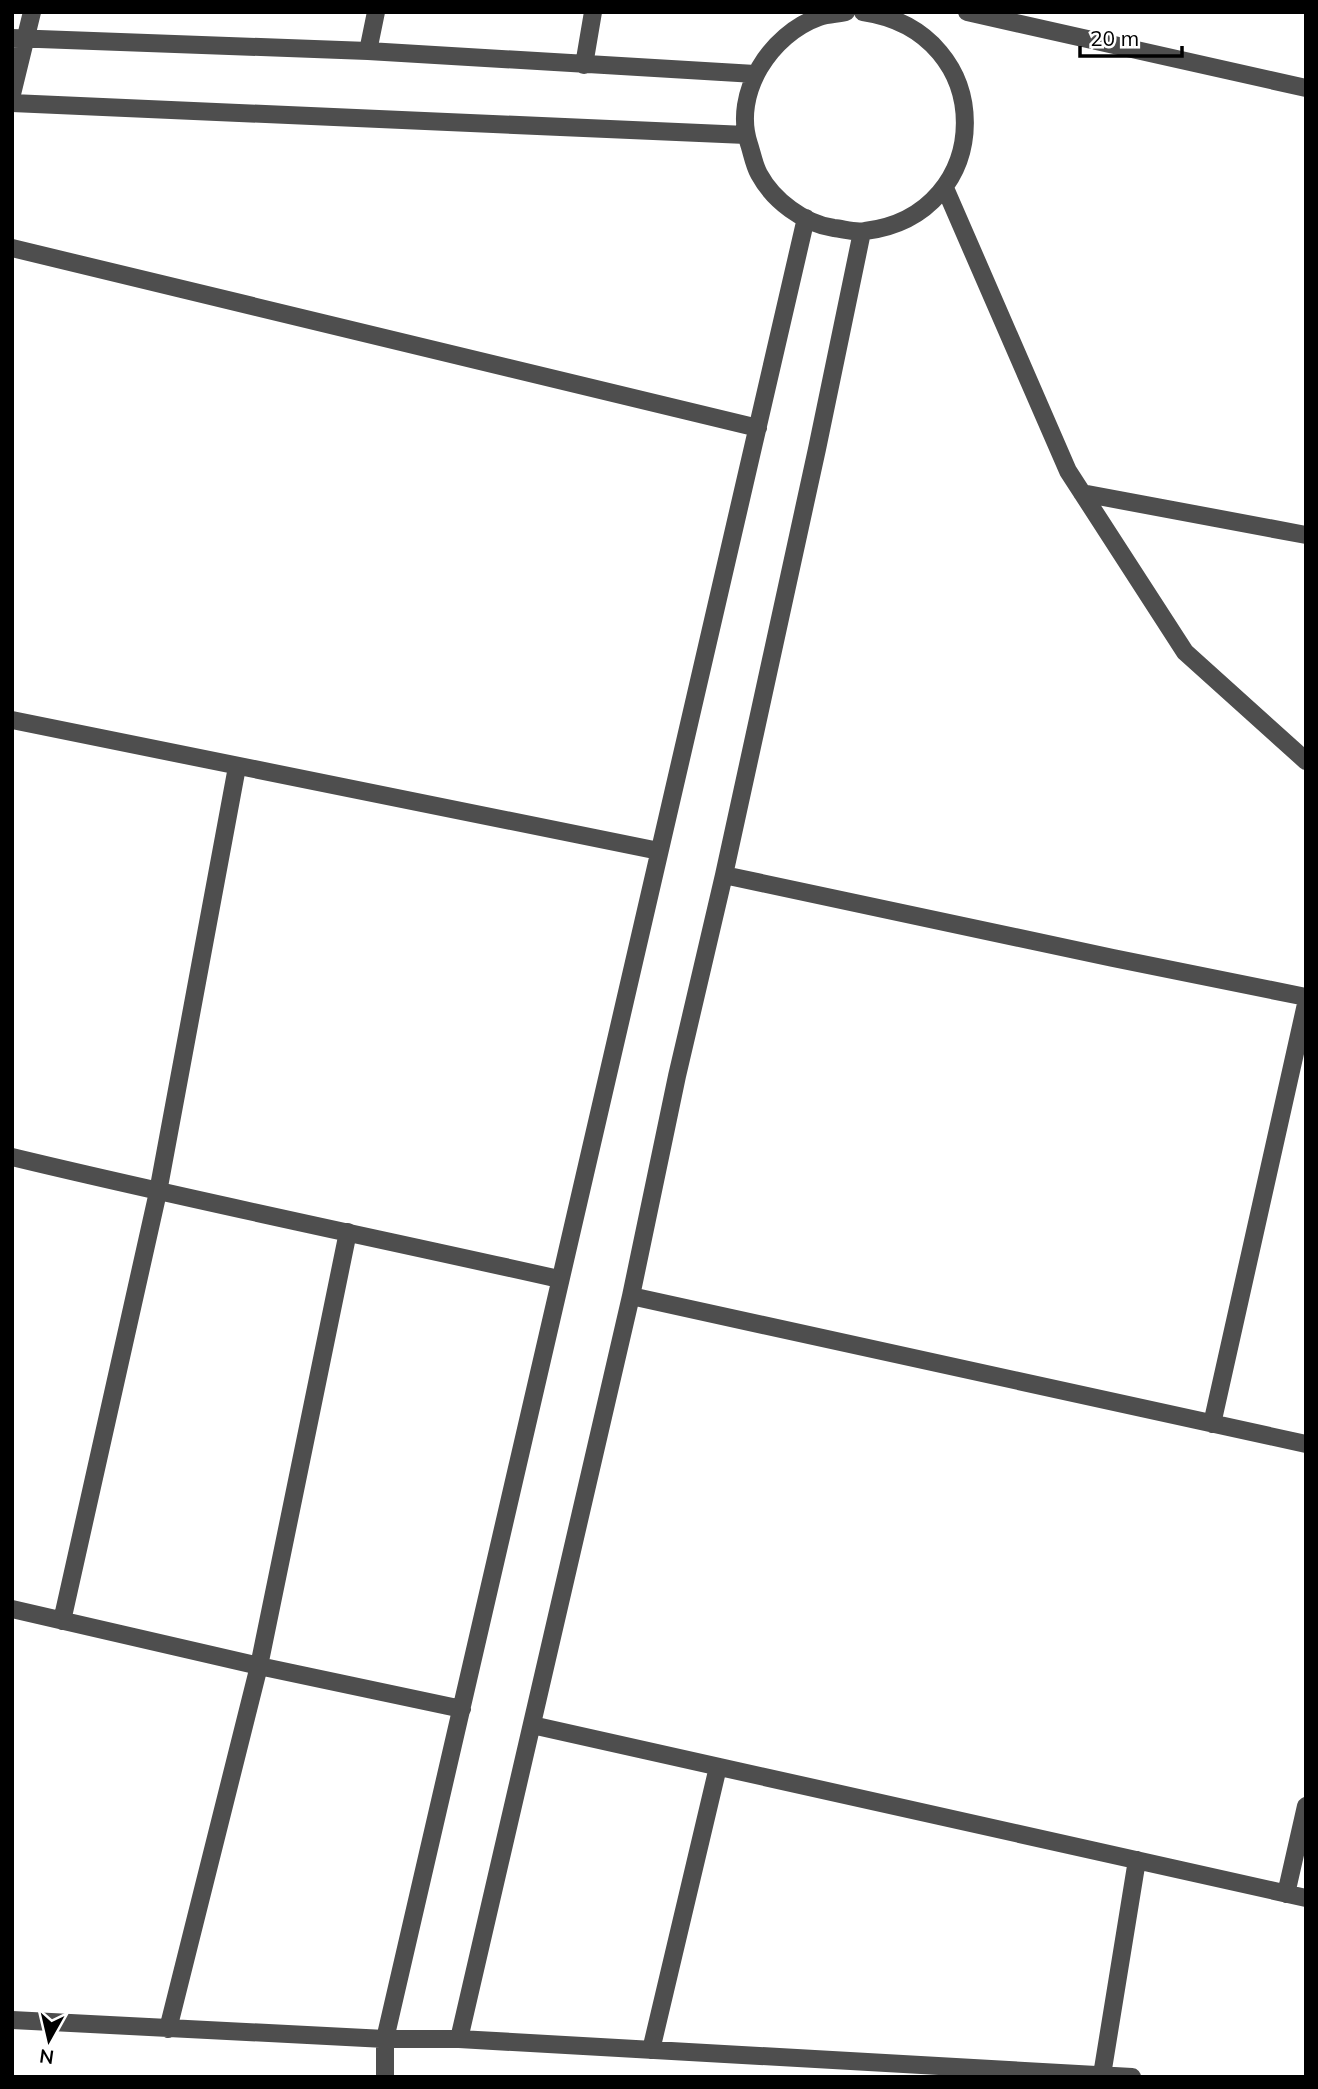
<svg xmlns="http://www.w3.org/2000/svg" width="1318" height="2089" viewBox="0 0 1318 2089" font-family="Mulish,sans-serif">
<style>
.lines{fill:none;stroke-linecap:round;stroke-linejoin:round}
.minor{stroke:#4e4e4e;stroke-width:18}
</style>
<rect width="100%" height="100%" fill="#fff"/>
<g class="lines">
<path class="minor" d="M846 12C837 14 827 14 819 17 771 34 732 93 749 144 752 153 754 165 759 174 773 200 804 224 834 228 844 229 855 233 865 231 997 215 1000 32 863 12
M967 12 1306 88
M12 38 368 51 755 74
M368 51 376 12
M584 65 593 12
M12 94 32 12
M12 103 746 135
M945 188 1068 471 1185 652 1306 761
M12 248 758 428
M1082 493 1306 535
M12 720 659 851
M724 875 1113 958 1306 997
M12 1157C194 1201 377 1238 559 1279
M631 1296 1306 1444
M1212 1424 1306 1004
M12 1609 259 1666 462 1709
M62 1621 158 1192 237 767
M532 1725 1306 1898
M1286 1894 1306 1806
M12 2020 385 2039H459L1132 2077
M168 2029 259 1666 348 1232
M459 2039 631 1296 677 1076 724 875 817 449 862 232
M651 2050 718 1767
M1102 2075 1137 1860
M385 2077V2039L806 218"/>
</g>
<rect width="1318" height="2089" fill="none" stroke="#000000" stroke-width="28"/>
<g transform="translate(49 2040) rotate(188)" stroke="#ffffff" stroke-width="5" paint-order="stroke">
<path d="M0-5L12 26L0 18L-12 26Z" fill="#000000"/>
<text y="-10" font-size="19" font-weight="bold" text-anchor="middle" fill="#000000">N</text>
</g>
<path d="M1080 46v10h102v-10" fill="none" stroke="#000000" stroke-width="3.5"/>
<text x="1090" y="46" font-size="21" fill="#000000" stroke="#ffffff" stroke-width="5" paint-order="stroke">20 m</text>
</svg>
